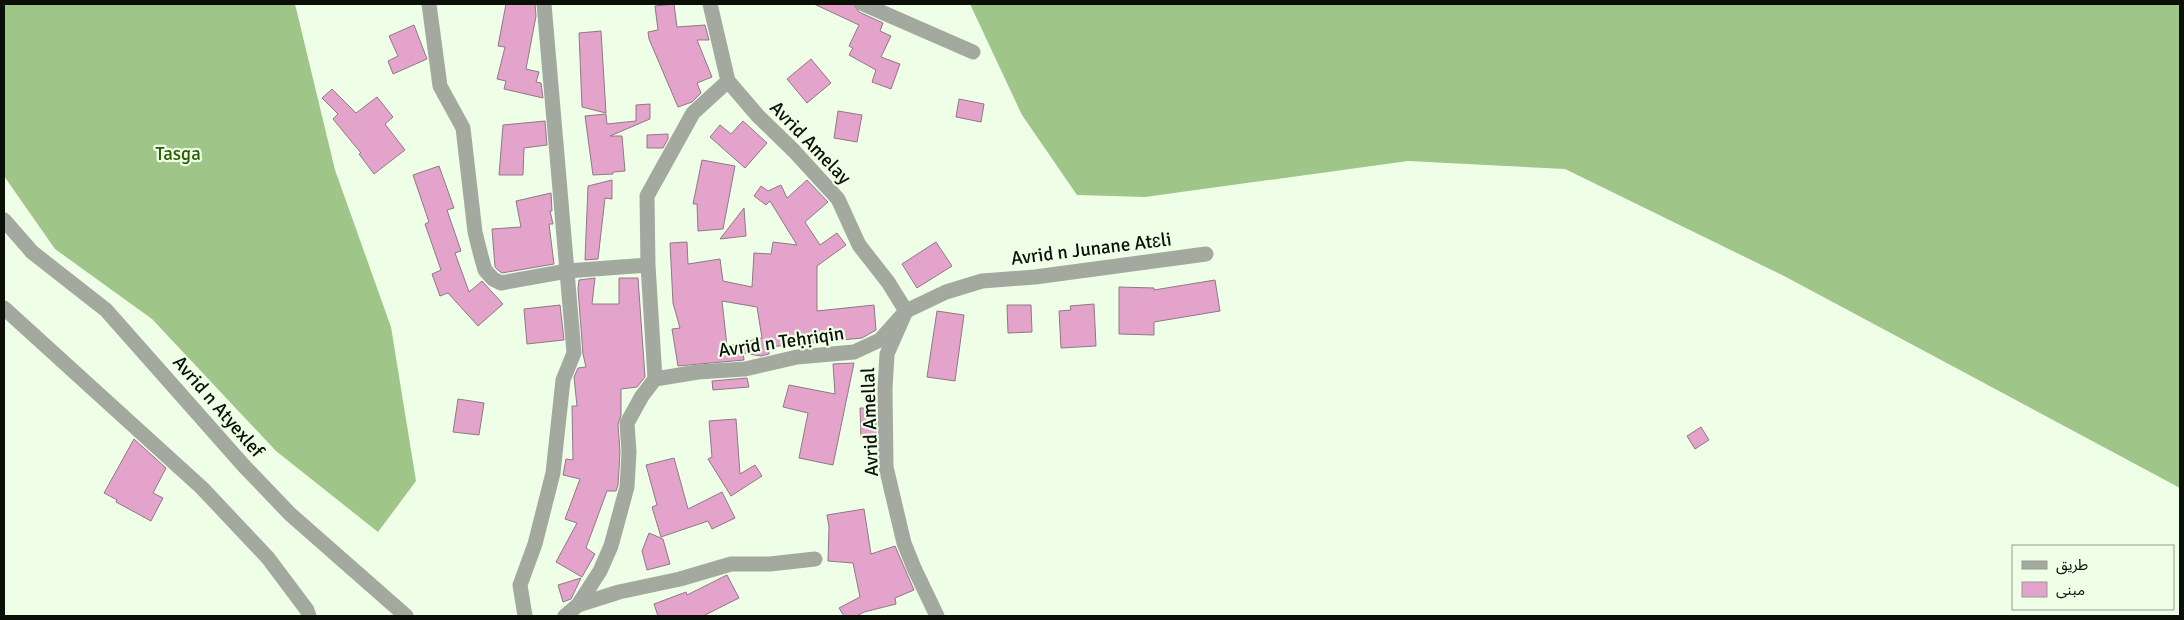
<svg xmlns="http://www.w3.org/2000/svg" width="2184" height="620" viewBox="0 0 2184 620" font-family="Signika,'Noto Sans Arabic',sans-serif">
<style>
.forest{fill:#9fc589}
.building{fill:#e3a3cb;stroke:#8f7886;fill-rule:evenodd}
.lines{fill:none;stroke-linecap:round;stroke-linejoin:round}
.minor{stroke:#a3a99f;stroke-width:15}
.labels{text-anchor:middle;stroke-width:4.5;stroke-linejoin:round;paint-order:stroke}
.street-label{font-size:19px;fill:#0a0f07;stroke:#efffe7}
.park-label{font-size:19px;fill:#2f5c03;stroke:#efffe7}
</style>
<rect width="100%" height="100%" fill="#efffe7"/>
<path class="forest" d="M4 4H295L335 170 391 327 416 481 378 532 276 451 152 319 55 249 4 176Z
M970 4H2180V488L1786 277 1565 169 1408 161 1145 197 1077 195 1022 115Z"/>
<path class="building" d="M506 4H535L536 16 526 69 539 72 536 82 541 83 543 98 504 89 506 81 497 79 505 47 498 46Z
M674 4 677 27 705 25 709 40H697L712 77 697 83 701 93 692 102 678 107 649 39 648 32 658 30 655 6Z
M814 4H854L859 12 883 23 880 31 891 36 881 57 900 64 891 89 872 82 876 70 849 55 853 48 849 46 859 25Z
M414 25 427 59 393 74 388 61 398 56 389 36Z
M601 31 606 113 582 107 579 33Z
M811 59 831 83 807 103 787 79Z
M332 89 356 113 377 97 393 117 385 124 405 150 374 174 359 154 361 153 333 119 338 114 322 98Z
M959 99 984 104 981 122 956 117Z
M650 104V119L610 136H622L625 171 613 172V174L593 175 585 116 606 114 607 124 636 121V105Z
M838 111 862 115 857 142 834 138Z
M545 121 547 145 524 148 523 175H499L503 125Z
M743 121 767 143 745 168 710 137 720 125 731 134Z
M668 134V139L663 148H647V135Z
M702 160 735 166 723 229 698 231 697 204H693Z
M439 166 454 208 447 210 461 251 455 253 469 292 482 281 503 304 478 326 448 293 440 296 432 274 441 270 425 224 429 222 413 175Z
M612 180V199L605 198 598 259 585 260 588 186Z
M807 180 828 202 805 222 820 245 837 233 846 245 817 266V311L874 305 876 330 862 338 769 347V354L761 356 743 353 744 360 678 366 672 329 680 328 673 303 670 243 687 242 688 264 720 259 723 281 752 287 754 253 771 254 773 242 797 245 770 201 766 205 754 196 761 186 768 191 781 185 787 198ZM722 301 757 307 762 338 727 346Z
M551 193 552 211H550L553 224H549L554 264 502 273 499 271 495 267 492 229 521 227 516 201Z
M744 208 746 236 720 239Z
M936 242 952 266 917 288 902 264Z
M595 278 592 304H619V278H638L645 377 637 387 621 389V415L618 424 620 452 618 485 616 491H607L586 548 595 554 582 577 556 562 577 523 565 519 580 479 563 475 566 459 573 460 572 406H577L574 377 578 368 586 367 583 354 578 289 579 280Z
M1215 280 1220 311 1154 322V335L1119 334V287L1154 288V290Z
M1094 304 1096 346 1061 348 1059 311 1071 310 1070 306Z
M560 305 564 340 527 344 524 309Z
M1007 305H1031L1032 332 1008 333Z
M937 311 964 315 955 381 927 377Z
M854 363 833 465 799 458 808 413 783 407 789 385 835 394 833 364Z
M747 378 749 387 713 390 712 381Z
M458 399 484 403 479 435 453 432Z
M860 408H876V437H861Z
M736 419 740 474 755 465 762 476 731 496 708 459 712 457 709 421Z
M1701 427 1709 440 1695 449 1687 436Z
M134 439 166 468 153 493 163 498 151 521 116 502 117 500 104 493Z
M674 458 688 509 722 492 735 518 712 529 708 521 661 537 652 507 657 505 646 465Z
M864 509 871 554 895 546 914 590 895 598 896 604 864 612 857 616H844L839 608 860 597 853 563 828 561 829 527 827 515Z
M649 533 663 539 670 564 647 570 642 551Z
M727 575 739 598 703 616H658L654 604 686 592 687 595Z
M581 578 571 599 563 602 558 585Z"/>
<g class="lines">
<path class="minor" d="M429 4 440 86 463 128 475 232 481 256 485 270 493 279 501 283 567 271 648 265
M710 4 728 81 758 116 794 151 838 199 859 245 888 282 906 311 887 354 885 389 886 467 904 543 914 568 937 616
M863 4 973 52
M4 220 32 252 106 310 244 466 290 514 406 616
M4 308 202 488 268 558 307 610 309 616
M655 379 648 265 647 196 693 113 728 81
M578 605 619 592 680 579 731 564H770L815 559
M525 616 520 585 535 544 553 473 563 380 574 353 544 4
M565 616 578 605 600 571 611 546 627 487 629 452 627 423 642 396 655 379 698 372 745 369 797 357 854 352 880 340 906 311 946 292 982 281 1035 277 1206 254"/>
</g>
<g class="labels">
<g class="street-label">
<text transform="translate(811 142) rotate(46)" y="7">Avrid Amelay</text>
<text transform="translate(1091 248) rotate(-7)" y="7">Avrid n Junane Atɛli</text>
<text transform="translate(781 341) rotate(-8)" y="7">Avrid n Teḥṛiqin</text>
<text transform="translate(219 406) rotate(49)" y="7">Avrid n Atyexlef</text>
<text transform="translate(869 422) rotate(-92)" y="7">Avrid Amellal</text>
</g>
<g class="park-label">
<text x="178" y="160">Tasga</text>
</g>
</g>
<rect width="2184" height="620" fill="none" stroke="#0a0f07" stroke-width="10"/>
<rect x="2012" y="545" width="162" height="65" fill="#efffe7" stroke="#939f8d"/>
<rect x="2022" y="561" width="25" height="8" fill="#a3a99f" stroke="#939f8d"/>
<text x="2056" y="570" font-size="15" fill="#0a0f07">طريق</text>
<rect x="2022" y="582" width="25" height="15" fill="#e3a3cb" stroke="#939f8d"/>
<text x="2056" y="595" font-size="15" fill="#0a0f07">مبنى</text>
</svg>
